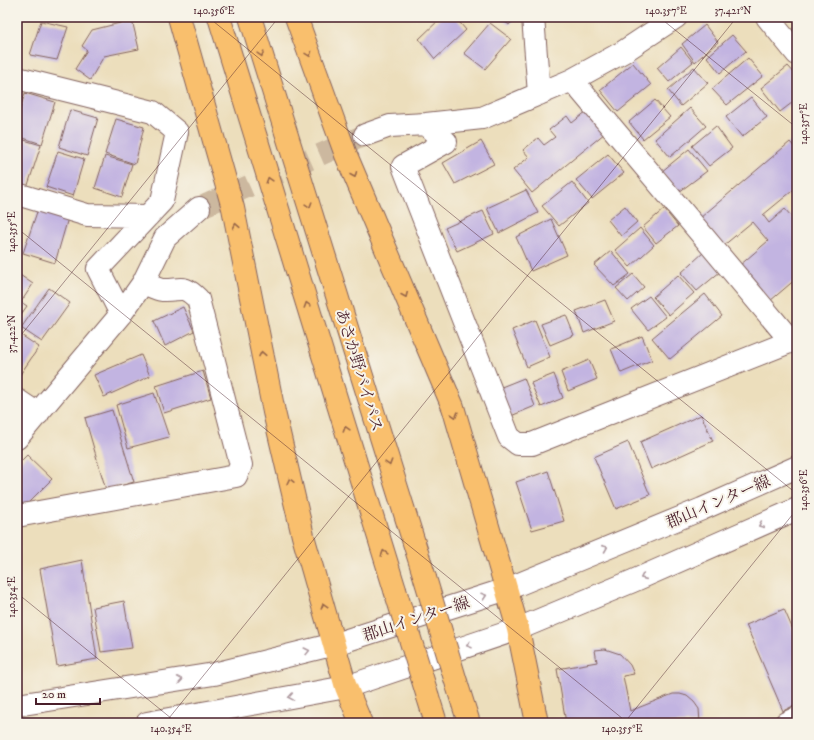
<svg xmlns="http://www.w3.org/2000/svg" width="814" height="740" viewBox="0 0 814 740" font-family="'IM FELL DW Pica','Noto Serif JP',serif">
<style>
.building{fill:#c2b4e1}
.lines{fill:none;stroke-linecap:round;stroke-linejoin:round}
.minor-tunnel{stroke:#ccb89f;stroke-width:22;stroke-dasharray:22 11;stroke-linecap:butt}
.minor-casing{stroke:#83625e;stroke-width:24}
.highway-casing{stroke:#83625e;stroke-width:24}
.minor{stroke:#fff;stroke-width:22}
.highway{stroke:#f9bf6d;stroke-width:22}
.highway-bridge-casing{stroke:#83625e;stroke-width:24;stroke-linecap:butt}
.highway-bridge{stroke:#f9bf6d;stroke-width:22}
.oneway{stroke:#996749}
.oneway2{stroke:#ae9aa0}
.ticks{fill:none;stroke:#4a1f2b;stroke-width:1;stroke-opacity:0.45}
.labels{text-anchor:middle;stroke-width:4;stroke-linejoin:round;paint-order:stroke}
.street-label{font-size:16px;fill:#4a1f2b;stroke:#f7f3e8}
.neatline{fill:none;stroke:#4a1f2b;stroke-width:1.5}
.ticks-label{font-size:10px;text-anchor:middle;fill:#4a1f2b}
</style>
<rect width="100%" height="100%" fill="#f7f3e8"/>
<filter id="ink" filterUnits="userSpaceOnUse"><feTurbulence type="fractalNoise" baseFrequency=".025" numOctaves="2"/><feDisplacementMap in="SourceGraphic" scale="8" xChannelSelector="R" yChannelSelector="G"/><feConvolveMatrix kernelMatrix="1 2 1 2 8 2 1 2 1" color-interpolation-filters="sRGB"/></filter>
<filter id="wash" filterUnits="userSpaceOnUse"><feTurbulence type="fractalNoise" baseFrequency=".012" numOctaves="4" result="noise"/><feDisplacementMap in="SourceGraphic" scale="16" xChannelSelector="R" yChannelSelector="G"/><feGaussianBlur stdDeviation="0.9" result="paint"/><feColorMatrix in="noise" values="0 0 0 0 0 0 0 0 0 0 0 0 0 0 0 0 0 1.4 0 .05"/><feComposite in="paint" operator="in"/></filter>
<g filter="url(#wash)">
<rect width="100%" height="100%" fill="#ecdebc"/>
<g id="blocks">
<path class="building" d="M442 17H455L466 30 435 59 419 39Z
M499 17H516L509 25Z
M132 20 139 49 104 56 90 80 75 69 87 50 82 46 92 30Z
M41 21 68 27 57 60 30 55Z
M490 23 511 39 485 69 464 53Z
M705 25 718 42 695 62 682 44Z
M732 35 746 51 720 73 707 57Z
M681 47 693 62 669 82 657 68Z
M748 58 763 76 727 105 712 89Z
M633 63 651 85 618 112 600 90Z
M788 66 797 76V99L780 112 761 88Z
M694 67 708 83 681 106 668 90Z
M25 93 55 102 42 144 17 136V119Z
M751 97 767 117 742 137 726 117Z
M655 100 670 117 643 139 629 122Z
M690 108 706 126 670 157 655 139Z
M70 110 98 118 87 156 59 147Z
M587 111 605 133 532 193 513 170 529 157 523 150 538 138 544 145 555 137 549 130 567 116 572 123Z
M116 119 144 127 135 164 105 154Z
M716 126 732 148 709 166 692 146Z
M17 138 41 145 27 188 17 184Z
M481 141 494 164 455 184 443 163Z
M790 142 797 150V187L763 215 769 223 785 209 797 223V278L770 301 739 266 768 241 752 222 723 246 700 218Z
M689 149 707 171 679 192 661 172Z
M58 151 84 159 73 196 46 187Z
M608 154 624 173 592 199 576 180Z
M105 156 132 164 122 197 95 188Z
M572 182 588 203 559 226 542 206Z
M526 190 538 213 499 233 487 208Z
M625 206 637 222 621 236 608 220Z
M38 209 68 218 55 263 23 253Z
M664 209 678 226 656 243 643 227Z
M483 211 494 234 457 251 445 228Z
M551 219 567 255 531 271 516 237Z
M640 228 654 245 630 267 615 250Z
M611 251 630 274 614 286 594 265Z
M704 252 721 271 697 291 681 273Z
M17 273 33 284 21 302 27 306 17 320Z
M633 274 644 287 628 301 616 288Z
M678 275 694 293 669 315 653 297Z
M49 288 70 303 42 342 21 328Z
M705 294 722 316 670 359 652 338Z
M649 296 666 317 648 330 631 309Z
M605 300 614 321 584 333 576 311Z
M183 307 194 331 165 346 154 321Z
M566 315 574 335 550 345 541 324Z
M535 320 550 357 527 367 512 330Z
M18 333 39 347 17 379V335Z
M642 336 652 360 621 373 611 349Z
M141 355 150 376 104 397 94 375Z
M589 360 597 379 568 391 561 372Z
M203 371 211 398 164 413 156 386Z
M554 374 563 398 541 407 531 383Z
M524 378 535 406 511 416 499 388Z
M154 393 169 437 128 448 116 405Z
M112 410 134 482 106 490 85 418Z
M701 415 713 441 651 469 640 442Z
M628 442 650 495 616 509 594 457Z
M27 455 52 479 25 506 17 499V465Z
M548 471 564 521 532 530 516 482Z
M82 560 97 659 57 666 40 569Z
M124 601 132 648 101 652 93 607Z
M784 609 797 639V704L783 711 746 625Z
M605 649 620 654 630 665 634 674 623 676 630 711 673 694H680L687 696 694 702 699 709 700 723H566L557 669 597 662 595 650Z"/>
</g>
</g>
<g filter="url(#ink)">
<use href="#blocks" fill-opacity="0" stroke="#83625e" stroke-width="1"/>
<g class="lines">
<path class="minor-tunnel" d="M199 208 365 135"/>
<defs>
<path id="minor" d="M533 17 539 94
M767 17 797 54
M17 78 153 112 177 132 162 201 98 269 121 314
M572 80 791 341
M426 124 446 142 403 166 509 437 518 444H532L797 339
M365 135 390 126 426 124 482 118 572 80 623 52 676 17
M17 194 87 215 148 216
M17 400 38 414
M17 438 121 314 143 283 165 238 199 208
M17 516 236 476 241 465 198 299C182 283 181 291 162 290 156 289 149 285 143 283
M17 705 214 674 335 644 507 589 702 509 797 467
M147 723 346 687 518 629 633 581 797 509
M786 723 797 718"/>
<path id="highway" d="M179 17 233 208 274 412 303 536 346 687 361 723
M219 17 395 590
M250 17 425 578
M296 17 346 155 453 407 518 629 537 723
M457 685 469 723
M428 697 436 723"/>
</defs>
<use href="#minor" class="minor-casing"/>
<use href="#highway" class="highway-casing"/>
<use href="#minor" class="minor"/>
<use href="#highway" class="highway"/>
<defs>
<path id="highway-bridge" d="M425 578 457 685
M395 590 428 697"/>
</defs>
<use href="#highway-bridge" class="highway-bridge-casing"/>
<use href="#highway-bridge" class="highway-bridge"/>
</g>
<defs><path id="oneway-chevron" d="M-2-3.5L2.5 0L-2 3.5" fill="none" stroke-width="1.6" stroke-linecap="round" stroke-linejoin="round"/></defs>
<g class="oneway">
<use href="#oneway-chevron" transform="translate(261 54) rotate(73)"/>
<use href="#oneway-chevron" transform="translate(309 54) rotate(70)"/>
<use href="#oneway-chevron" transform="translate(354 175) rotate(67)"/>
<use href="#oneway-chevron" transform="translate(269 180) rotate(-107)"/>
<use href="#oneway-chevron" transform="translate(309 205) rotate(73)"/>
<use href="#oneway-chevron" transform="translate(236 226) rotate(-101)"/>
<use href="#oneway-chevron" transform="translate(405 295) rotate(67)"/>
<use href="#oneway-chevron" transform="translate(307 305) rotate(-107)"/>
<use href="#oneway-chevron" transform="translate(262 354) rotate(-101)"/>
<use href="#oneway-chevron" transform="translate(455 415) rotate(74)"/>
<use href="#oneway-chevron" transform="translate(346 429) rotate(-107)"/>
<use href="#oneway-chevron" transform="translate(389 463) rotate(73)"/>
<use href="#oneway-chevron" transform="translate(290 481) rotate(-103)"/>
<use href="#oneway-chevron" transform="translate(384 553) rotate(-107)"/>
<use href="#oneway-chevron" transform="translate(324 606) rotate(-107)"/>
</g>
<g class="oneway2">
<use href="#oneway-chevron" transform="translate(761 525) rotate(156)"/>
<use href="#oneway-chevron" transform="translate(605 548) rotate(-22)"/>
<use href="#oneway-chevron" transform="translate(643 577) rotate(156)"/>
<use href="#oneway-chevron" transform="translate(484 596) rotate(-18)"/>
<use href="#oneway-chevron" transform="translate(469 645) rotate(161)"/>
<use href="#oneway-chevron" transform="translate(307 651) rotate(-14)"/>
<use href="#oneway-chevron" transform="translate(180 680) rotate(-9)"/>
<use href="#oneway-chevron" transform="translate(291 697) rotate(170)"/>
</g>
</g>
<path class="ticks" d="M208 17 797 494M659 17 797 128M17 228 628 723M17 340 279 17M17 593 177 723M165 723 737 17M624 723 797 509"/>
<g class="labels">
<g class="street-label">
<text transform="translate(360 370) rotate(73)" y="6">あさか野バイパス</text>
<text transform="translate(718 501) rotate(-23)" y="6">郡山インター線</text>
<text transform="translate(416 618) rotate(-18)" y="6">郡山インター線</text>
</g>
</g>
<rect width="814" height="740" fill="none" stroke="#f7f3e8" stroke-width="44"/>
<path d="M36 698v6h64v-6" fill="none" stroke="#4a1f2b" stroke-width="2"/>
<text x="42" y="698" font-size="12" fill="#4a1f2b" stroke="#f7f3e8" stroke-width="3" paint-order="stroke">20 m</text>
<rect x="22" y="22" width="770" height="696" class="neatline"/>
<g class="ticks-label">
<text x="214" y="14">140.356°E</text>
<text x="666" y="14">140.357°E</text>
<text x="733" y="14">37.421°N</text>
<text transform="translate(803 124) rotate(-90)" y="4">140.357°E</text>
<text transform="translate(11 232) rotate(-90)" y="4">140.355°E</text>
<text transform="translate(11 334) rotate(-90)" y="4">37.422°N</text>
<text transform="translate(803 490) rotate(-90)" y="4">140.356°E</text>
<text transform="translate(11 597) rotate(-90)" y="4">140.354°E</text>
<text x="171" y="732">140.354°E</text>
<text x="622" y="732">140.355°E</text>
</g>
</svg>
